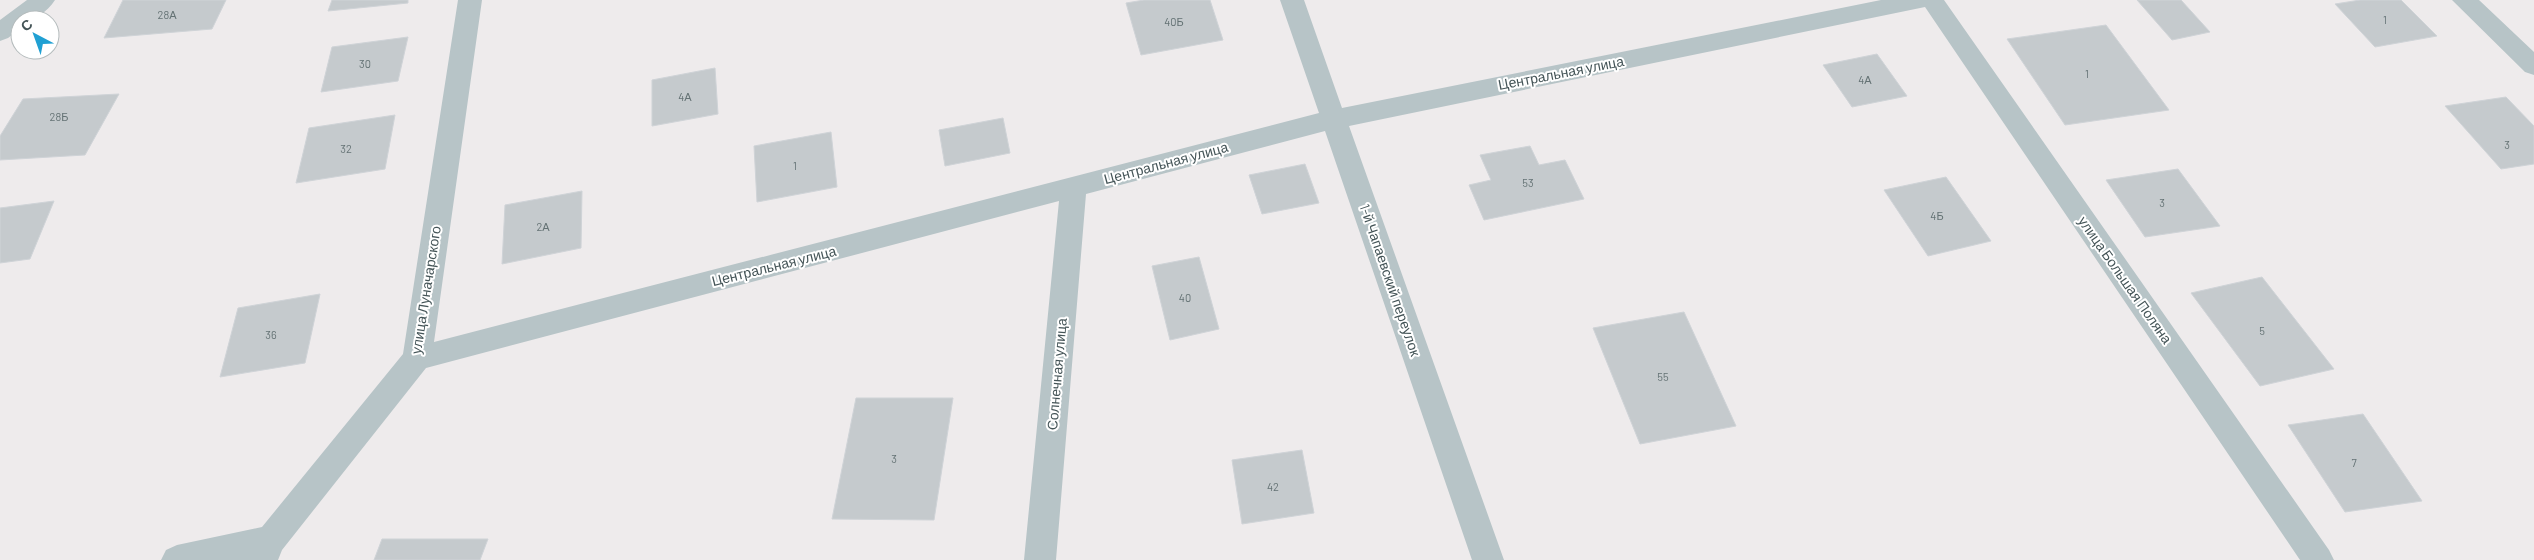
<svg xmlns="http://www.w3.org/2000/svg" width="2534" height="560" viewBox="0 0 2534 560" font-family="Barlow,sans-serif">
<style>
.building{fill:#c5cacd;stroke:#cfd3d7}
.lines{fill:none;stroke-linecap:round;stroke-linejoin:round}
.minor{fill:#b7c4c7;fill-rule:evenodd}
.labels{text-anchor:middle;stroke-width:4;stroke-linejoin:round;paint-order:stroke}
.number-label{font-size:11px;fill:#647274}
.street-label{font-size:14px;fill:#445457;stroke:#fff}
</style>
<rect width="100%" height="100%" fill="#eeebec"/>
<path class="building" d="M123 0H226L212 29 104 38Z
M332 0H408V3L328 11Z
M1144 0H1210L1223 40 1141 55 1126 3Z
M2137 0H2181L2210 32 2172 40Z
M2360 0H2401L2437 36 2375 47 2335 4Z
M2106 25 2169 110 2065 125 2007 39Z
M408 37 398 81 321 92 332 47Z
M1877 54 1907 96 1852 107 1823 65Z
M715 68 718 114 652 126V80Z
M119 94 85 155 0 160V136L23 99Z
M2506 97 2534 126V164L2501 169 2445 106Z
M395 115 385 169 296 183 309 128Z
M1003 118 1010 153 945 166 939 130Z
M831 132 837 187 757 202 754 146Z
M1530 146 1539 165 1565 160 1584 199 1484 220 1469 185 1491 180 1480 155Z
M1305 164 1319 203 1262 214 1249 175Z
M2178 169 2220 226 2145 237 2106 180Z
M1946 177 1991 241 1928 256 1884 190Z
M582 191 581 248 502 264 505 205Z
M54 201 30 259 0 263V208Z
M1199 257 1219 329 1170 340 1152 266Z
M2262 277 2334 369 2260 386 2191 293Z
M320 294 305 363 220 377 238 308Z
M1684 312 1736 426 1640 444 1593 328Z
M856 398H953L934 520 832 519Z
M2363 414 2422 501 2345 512 2288 425Z
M1302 450 1314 513 1242 524 1232 460Z
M382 539H488L480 560H374Z"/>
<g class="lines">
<path class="minor" d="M27 0H55C47 13 34 20 20 20V29L8 38 0 41V20Z
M458 0H482L434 342 1319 113 1280 0H1304L1342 108 1881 0H1944L2329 550 2334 560H2300L1925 7 1349 126 1504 560H1472L1325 131 1086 194 1056 560H1024L1059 201 426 368 282 550 278 560H161L166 550 177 545 262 527 403 354Z
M2452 0H2479L2534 52V75L2525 72Z"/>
</g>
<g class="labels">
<g class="number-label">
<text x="167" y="19">28А</text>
<text x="2385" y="24">1</text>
<text x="1174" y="26">40Б</text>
<text x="365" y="68">30</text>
<text x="2087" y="78">1</text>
<text x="1865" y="84">4А</text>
<text x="685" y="101">4А</text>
<text x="59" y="121">28Б</text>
<text x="2507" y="149">3</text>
<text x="346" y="153">32</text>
<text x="795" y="170">1</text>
<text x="1528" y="187">53</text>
<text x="2162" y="207">3</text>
<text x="1937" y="220">4Б</text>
<text x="543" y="231">2А</text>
<text x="1185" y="302">40</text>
<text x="2262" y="335">5</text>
<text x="271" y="339">36</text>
<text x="1663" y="381">55</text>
<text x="894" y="463">3</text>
<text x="2354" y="467">7</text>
<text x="1273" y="491">42</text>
</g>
<g class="street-label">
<text transform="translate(1561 73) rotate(-11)" y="5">Центральная улица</text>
<text transform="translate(1166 163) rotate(-15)" y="5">Центральная улица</text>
<text transform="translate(774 266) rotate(-14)" y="5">Центральная улица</text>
<text transform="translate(1390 280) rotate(71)" y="5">1-й Чапаевский переулок</text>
<text transform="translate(2125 280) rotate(55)" y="5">улица Большая Поляна</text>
<text transform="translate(426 290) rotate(-81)" y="5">улица Луначарского</text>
<text transform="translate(1057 374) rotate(-85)" y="5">Солнечная улица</text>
</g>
</g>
<g transform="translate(35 35) rotate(319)"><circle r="24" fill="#ffffff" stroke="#b4bbbc"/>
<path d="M0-4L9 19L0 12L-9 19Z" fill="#20a0d3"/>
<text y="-8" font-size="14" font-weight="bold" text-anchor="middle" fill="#445457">С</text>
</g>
</svg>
